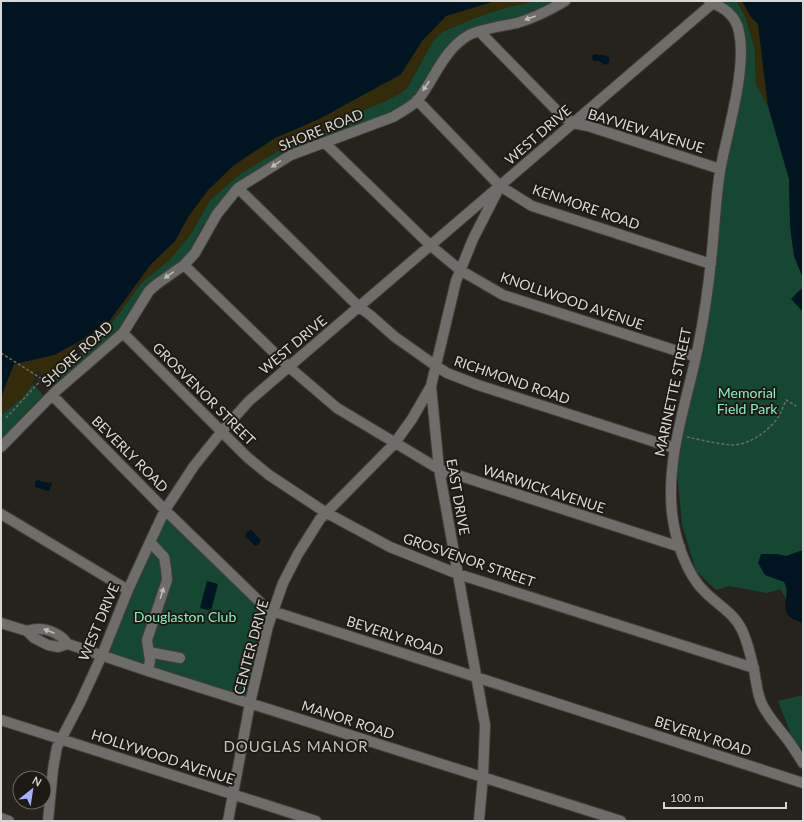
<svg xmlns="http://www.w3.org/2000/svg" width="804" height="822" viewBox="0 0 804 822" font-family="Lato,sans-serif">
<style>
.green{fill:#164732}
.sand{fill:#332b09}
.water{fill:#011421}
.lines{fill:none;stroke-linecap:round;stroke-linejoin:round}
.minor-casing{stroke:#43403a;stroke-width:12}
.path{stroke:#6c6a64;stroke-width:1.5;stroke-dasharray:3 2;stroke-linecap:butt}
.minor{stroke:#6e6d69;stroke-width:10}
.oneway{fill:#bebcb8}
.labels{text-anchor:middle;stroke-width:4;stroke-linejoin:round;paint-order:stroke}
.street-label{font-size:14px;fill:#d9d7d3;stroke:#1d1a14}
.park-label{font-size:14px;fill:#82f1bd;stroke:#1d1a14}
.neighbourhood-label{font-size:15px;letter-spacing:1px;fill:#c6c2ba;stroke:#1d1a14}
</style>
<rect width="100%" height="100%" fill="#26231d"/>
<path class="green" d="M532 1H557L520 17 484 26 431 70 413 97 392 113 235 185 219 202 203 226 189 253 179 262 145 289 116 333 92 354 54 384 47 379 76 360 75 358 87 347 114 320 142 282 170 259 190 235 210 200 240 174 286 146 332 129 351 115 383 102 399 94 407 88 433 41 442 32 477 17 508 7Z
M720 1H737L746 18 755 50 756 84 768 106 789 179 790 225 794 256 803 278V287L795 295 803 307V553L799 619 780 589 767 593 729 586 716 590 696 571 682 525 677 470 679 453 682 448 678 447 725 166 742 91 746 44 741 20 726 4Z
M33 384 43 395 1 439V415L22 398Z
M166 511 271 613 250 703 102 656Z
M803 695V746L797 750 778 701Z"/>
<path class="sand" d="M495 1H532L529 3 508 7 477 17 442 32 433 41 407 88 399 94 383 102 351 115 332 129 286 146 240 174 210 200 190 235 170 259 142 282 114 320 87 347 81 345 77 342 105 327 151 264 175 241 188 217 208 190 234 165 275 138 319 119 401 75 422 41 446 16Z
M737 1H742L751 17 758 24 768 106 756 84 755 50 746 18Z
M72 345 76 353 75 358 47 375 45 373 43 375 39 371 35 372 33 375 35 380 32 382 33 384 22 398 1 415V397L14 364 54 355Z"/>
<path class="water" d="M1 1H495L446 16 422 41 401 74 319 119 275 138 234 165 208 190 188 217 175 241 151 264 105 327 54 355 14 364 1 397Z
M742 1H803V278L794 256 790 225 789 179 768 106 758 24 751 17Z
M594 54 608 56 609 58V63L605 65 599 61H593L592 57Z
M803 287V312L791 299Z
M37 480 49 483 51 482 52 484 49 491 35 487V483Z
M251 530 261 540 259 544 255 546 245 536 247 532Z
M803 550V623C772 614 793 598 784 582L765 575 758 563 761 554H777L786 556Z
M207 581 218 584 211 611 200 608Z"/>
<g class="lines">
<defs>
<path id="minor" d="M709 1C724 8 736 15 739 32 747 68 728 129 721 166 717 186 716 208 714 228 711 267 706 308 698 347 687 402 666 456 672 513 675 539 686 574 705 592 718 605 734 613 742 630 748 643 751 657 754 670 756 680 757 692 761 702 767 716 778 727 787 739 793 747 798 755 803 763
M480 32 562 116 573 123 588 126 720 169
M417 100 500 186 532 206 711 264
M325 143 430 245 460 270 503 295 696 357
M238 188 359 307 370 315 395 337 436 366 447 373 478 385 674 448
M184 265 289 367 337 408 439 469 680 547
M123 333 247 457 269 475 325 512 390 547 458 574 754 668
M52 395 165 510 262 604 272 611 803 783
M1 447 56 391 123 333 149 291 157 284 184 265 195 253 217 214 238 188 291 155 393 117C401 112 411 107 418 100 435 78 444 49 469 35 481 29 503 26 517 23 534 18 550 10 565 1
M1 514 128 590
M1 623 27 631 34 638 48 645 58 647 68 644 148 671 621 821
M27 631C42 626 58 631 68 644
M149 652 180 658
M148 671 150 661 147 640 167 580 166 569 164 557 150 542
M1 720 316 821
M1 818 9 821
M48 821 53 769 57 747 80 703 102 655 128 590 150 542 165 510 194 466 222 431 249 401 713 3
M228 821 250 703 268 626 283 583 298 554 320 519 394 444 412 419 431 386
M479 821 483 776 485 725 439 469 431 386 456 281 473 239 497 192"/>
</defs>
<use href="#minor" class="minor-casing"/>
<path class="path" d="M1 353 42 379
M6 418 42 379 75 359
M687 437C701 440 718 444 732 445 750 445 771 430 780 414 782 410 784 405 786 400L796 406"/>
<use href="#minor" class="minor"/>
</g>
<defs><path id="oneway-solid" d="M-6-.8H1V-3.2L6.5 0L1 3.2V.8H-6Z"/></defs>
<g class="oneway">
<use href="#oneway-solid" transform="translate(530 18) rotate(160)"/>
<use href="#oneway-solid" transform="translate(426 86) rotate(123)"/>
<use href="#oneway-solid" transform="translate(276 164) rotate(146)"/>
<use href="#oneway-solid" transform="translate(169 275) rotate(145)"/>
<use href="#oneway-solid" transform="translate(162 593) rotate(-73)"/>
<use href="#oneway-solid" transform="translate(49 631) rotate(-159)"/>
</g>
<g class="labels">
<g class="street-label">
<text transform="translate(321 130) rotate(-22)" y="5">SHORE ROAD</text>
<text transform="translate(646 131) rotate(17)" y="5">BAYVIEW AVENUE</text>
<text transform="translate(538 135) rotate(-41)" y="5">WEST DRIVE</text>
<text transform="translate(586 207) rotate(19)" y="5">KENMORE ROAD</text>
<text transform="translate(572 301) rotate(19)" y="5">KNOLLWOOD AVENUE</text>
<text transform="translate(293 345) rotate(-40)" y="5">WEST DRIVE</text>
<text transform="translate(77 354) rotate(-42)" y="5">SHORE ROAD</text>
<text transform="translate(512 380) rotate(19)" y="5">RICHMOND ROAD</text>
<text transform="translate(673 392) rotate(-78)" y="5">MARINETTE STREET</text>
<text transform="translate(204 394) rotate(45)" y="5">GROSVENOR STREET</text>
<text transform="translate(130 454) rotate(45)" y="5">BEVERLY ROAD</text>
<text transform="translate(544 489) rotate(18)" y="5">WARWICK AVENUE</text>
<text transform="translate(458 497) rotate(80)" y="5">EAST DRIVE</text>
<text transform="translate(469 560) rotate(19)" y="5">GROSVENOR STREET</text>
<text transform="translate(99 622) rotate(-67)" y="5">WEST DRIVE</text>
<text transform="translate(395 636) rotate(18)" y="5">BEVERLY ROAD</text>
<text transform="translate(251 647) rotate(-75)" y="5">CENTER DRIVE</text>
<text transform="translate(348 720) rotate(18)" y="5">MANOR ROAD</text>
<text transform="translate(703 736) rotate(18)" y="5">BEVERLY ROAD</text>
<text transform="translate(163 757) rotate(18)" y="5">HOLLYWOOD AVENUE</text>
</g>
<g class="park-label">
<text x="747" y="398">Memorial<tspan x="747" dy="16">Field Park</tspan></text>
<text x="185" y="622">Douglaston Club</text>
</g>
<g class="neighbourhood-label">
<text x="296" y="752">DOUGLAS MANOR</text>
</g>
</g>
<rect width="804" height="822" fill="none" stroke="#d9d7d3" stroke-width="4"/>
<g transform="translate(32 790) rotate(30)"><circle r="19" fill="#1d1a14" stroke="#686660"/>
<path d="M0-3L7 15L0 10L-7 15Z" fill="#a8b0fc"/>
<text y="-6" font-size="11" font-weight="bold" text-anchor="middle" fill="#d9d7d3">N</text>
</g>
<path d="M664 802v6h122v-6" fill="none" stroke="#d9d7d3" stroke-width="2"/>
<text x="670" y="802" font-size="12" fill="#d9d7d3" stroke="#1d1a14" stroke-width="3" paint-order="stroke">100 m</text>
</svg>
